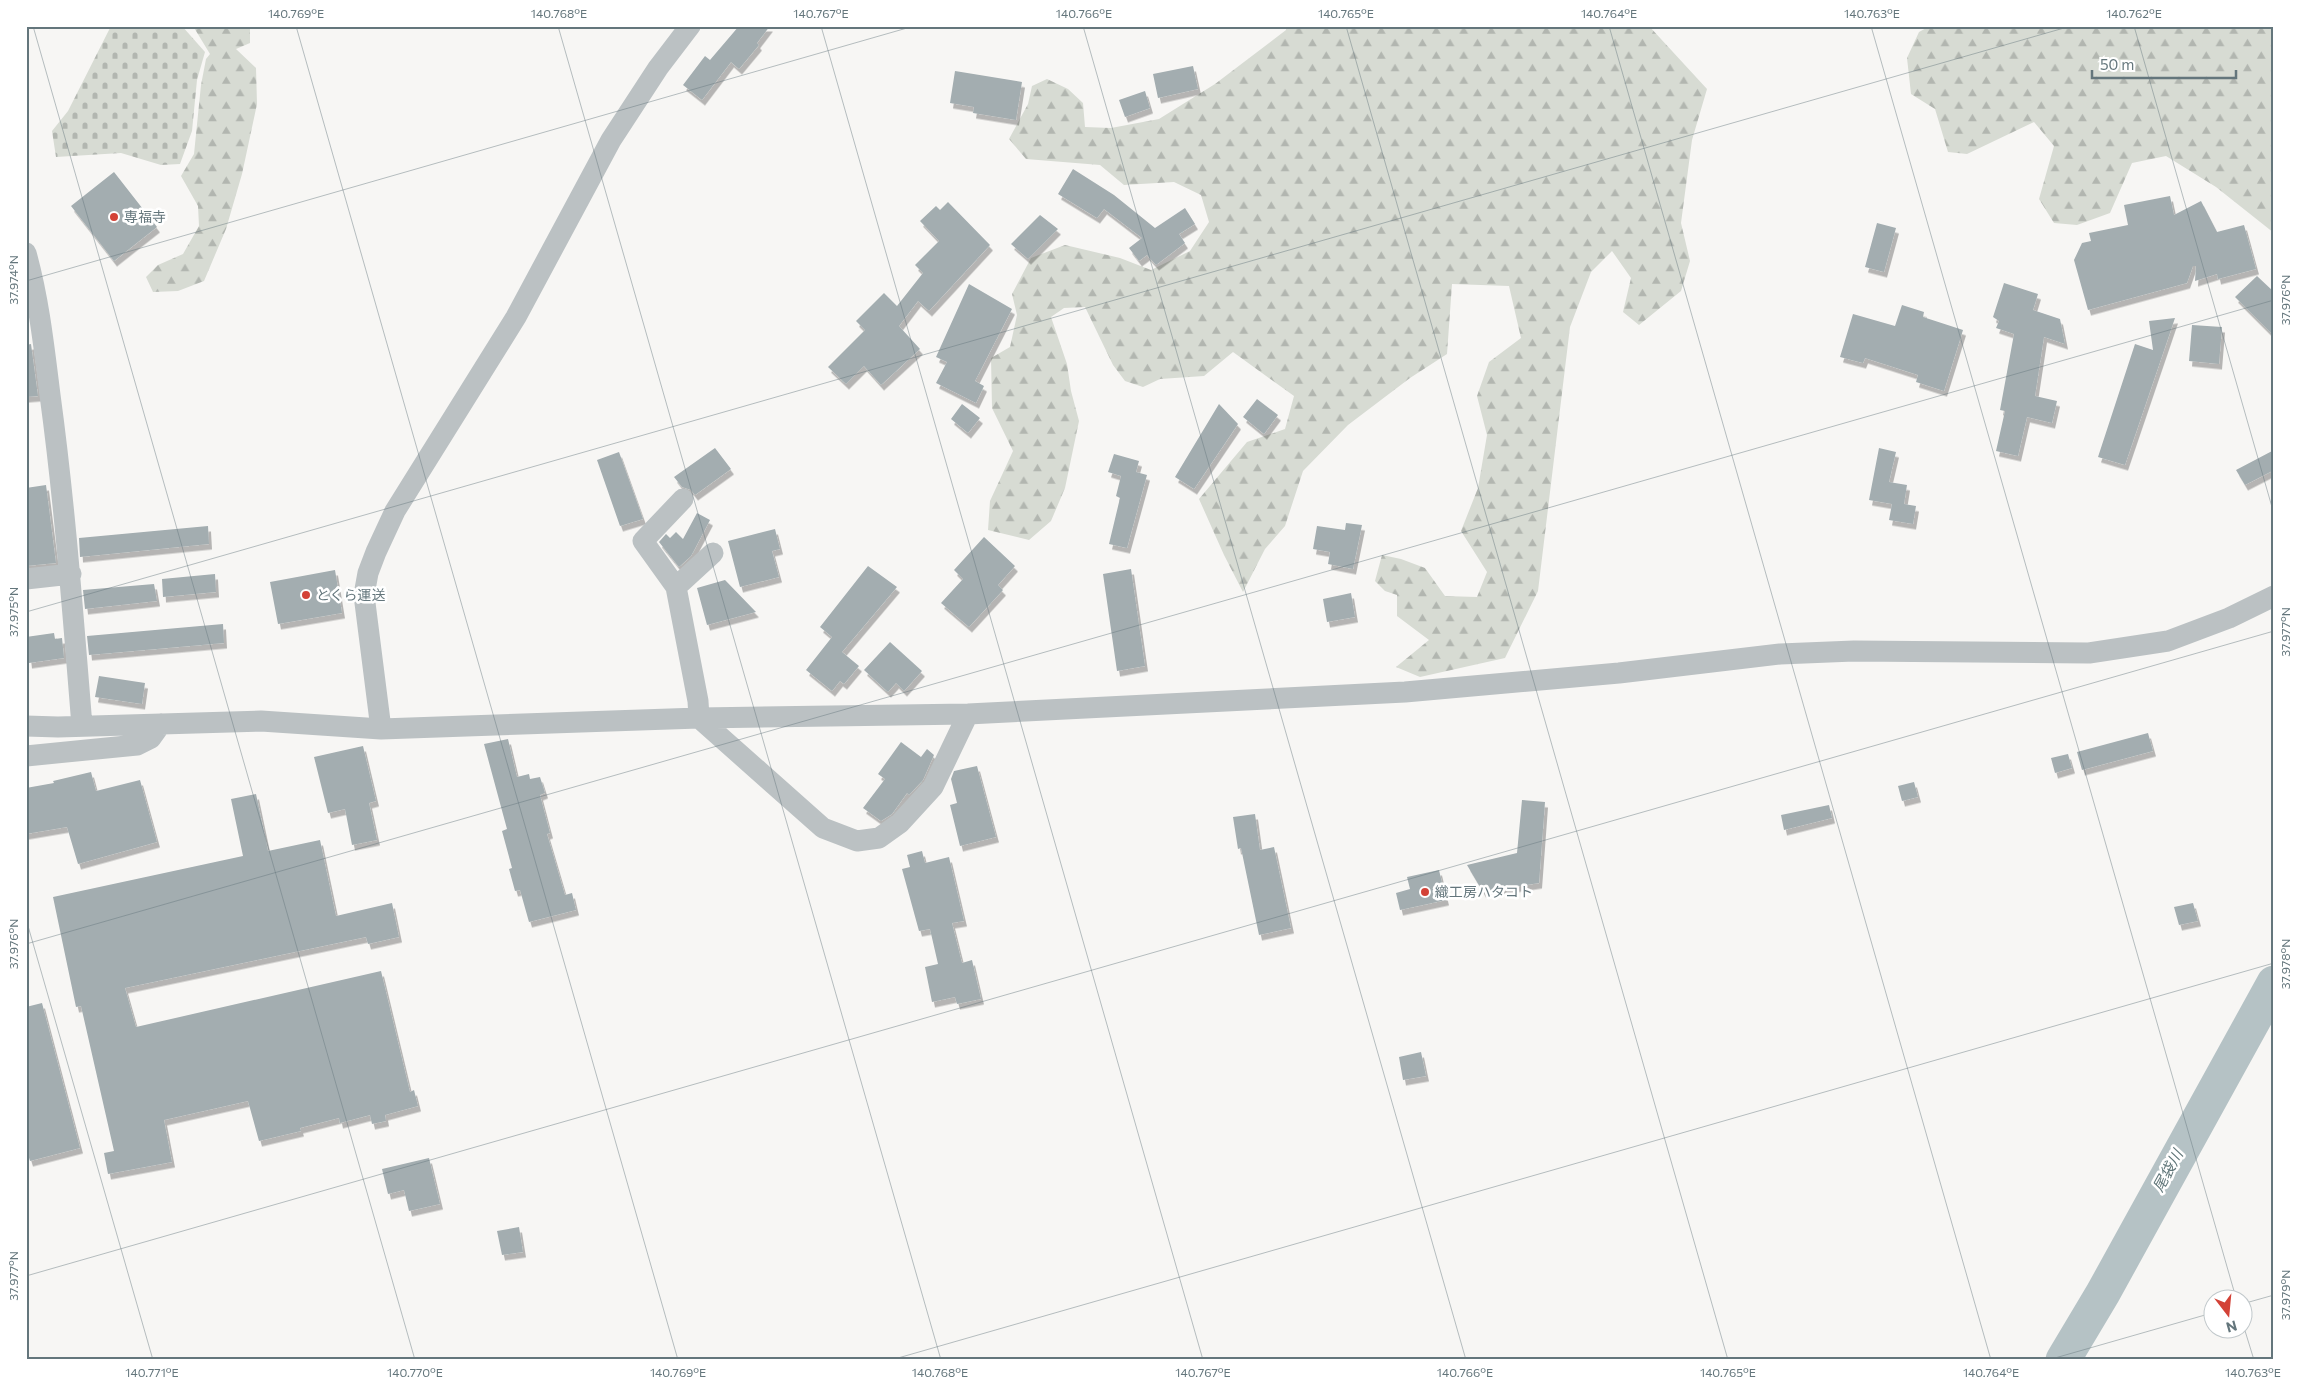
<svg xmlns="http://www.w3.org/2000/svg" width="2300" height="1386" viewBox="0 0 2300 1386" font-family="Commissioner,'Noto Sans JP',sans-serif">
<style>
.forest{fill:url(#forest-firs)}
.cemetery{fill:url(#cemetery-stones)}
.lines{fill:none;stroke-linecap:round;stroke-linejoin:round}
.river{stroke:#b5c2c5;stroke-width:35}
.building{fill:#a3adb0;filter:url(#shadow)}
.minor{stroke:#bbc1c3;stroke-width:21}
.ticks{fill:none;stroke:#64767c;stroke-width:1;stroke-opacity:0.45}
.poi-dot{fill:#d34237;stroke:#fff;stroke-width:2}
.labels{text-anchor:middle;stroke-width:5;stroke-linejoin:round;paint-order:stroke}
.poi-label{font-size:14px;fill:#64767c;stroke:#fff;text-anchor:start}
.water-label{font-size:15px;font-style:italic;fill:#5f7578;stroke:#fff}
.neatline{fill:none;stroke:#64767c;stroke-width:2}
.ticks-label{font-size:12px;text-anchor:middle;fill:#64767c}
</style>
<defs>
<pattern id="forest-firs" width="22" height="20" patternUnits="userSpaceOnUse" patternTransform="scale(1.25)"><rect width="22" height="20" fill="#d7dbd3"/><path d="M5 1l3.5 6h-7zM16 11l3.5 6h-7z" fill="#b2b6b0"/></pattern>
<pattern id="cemetery-stones" width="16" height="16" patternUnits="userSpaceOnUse" patternTransform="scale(1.25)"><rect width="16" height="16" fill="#d7dbd3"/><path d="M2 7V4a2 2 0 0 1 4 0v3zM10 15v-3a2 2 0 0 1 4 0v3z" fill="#b2b6b0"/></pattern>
<filter id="shadow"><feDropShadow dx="3" dy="5.5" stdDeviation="0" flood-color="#0004"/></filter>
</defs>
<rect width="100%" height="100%" fill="#f7f6f4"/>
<path class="forest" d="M193 26H253L250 28V43L236 49 256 68 257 104 242 174 226 229 204 281 178 291 153 292 146 277 158 265 183 254 199 226 198 206 181 176 194 154 201 85 206 59 210 54Z
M1286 26H1649L1707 89 1692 140 1681 223 1690 261 1681 291 1639 325 1623 312 1631 278 1612 251 1591 272 1570 327 1538 591 1505 658 1420 677 1396 667 1429 640 1397 616V595L1385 591 1375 581 1382 555 1401 559 1425 568 1445 596 1477 597 1487 572 1461 531 1478 488 1487 435 1477 396 1489 362 1521 338 1509 286 1452 284 1447 354 1410 378 1348 425 1303 471 1285 526 1265 549 1243 592 1224 555 1199 499 1247 442 1285 429 1294 396 1233 352 1204 376 1160 379 1143 387 1125 381 1113 365 1085 307 1064 308 1051 317 1067 364 1071 391 1079 421 1065 488 1051 521 1029 540 988 530 990 501 1013 451 992 408 991 358 1010 347 1017 315 1012 294 1031 258 1065 245 1120 258 1151 270 1190 251 1209 222 1201 195 1174 182 1124 185 1100 165 1026 159 1009 139 1028 104 1032 86 1047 79 1068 89 1083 103 1085 127 1111 128 1159 119 1215 84 1286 30Z
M1930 26H2274V233L2216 187 2166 156 2132 163 2110 213 2077 225 2054 223 2039 199 2054 146 2034 122 1967 154 1948 152 1935 109 1911 94 1907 58 1919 32Z"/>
<path class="cemetery" d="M111 26H182L205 52 197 80 192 131 180 164 161 165 121 153 56 157 52 131 68 111Z"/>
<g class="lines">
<path class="river" d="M2063 1360 2103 1293 2274 983"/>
</g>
<path class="building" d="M739 26H770L757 43 759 45 739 69 731 62 702 100 683 85 705 56 710 60Z
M1193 66 1198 89 1158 98 1153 74Z
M955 71 1022 82 1016 120 973 113 974 107 950 103Z
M1145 91 1150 108 1125 117 1119 100Z
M1073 169 1114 195 1155 228 1185 208 1195 224 1179 234 1185 243 1156 265 1147 255 1139 261 1129 248 1142 238 1104 209 1097 218 1058 194Z
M114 172 157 227 114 261 71 206Z
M2170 196 2174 215 2201 201 2217 232 2244 225 2256 269 2218 279 2217 274 2195 281 2196 266H2193L2187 283 2088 310 2074 260 2082 243 2091 241 2089 233 2128 225 2124 205Z
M948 202 990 245 929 311 918 301 899 326 920 349 881 385 864 366 846 384 828 367 865 330 856 321 884 293 897 306 923 273 915 265 939 241 920 221 936 206 940 210Z
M1040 215 1058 229 1028 259 1011 244Z
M1877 223 1896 228 1884 272 1865 267Z
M2257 276 2274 292V336L2235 297Z
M2004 283 2038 294 2033 310 2060 319 2065 344 2044 337 2035 396 2057 401 2052 423 2027 417 2018 456 1996 451 2005 411 2000 410 2014 334 1996 328 1999 321 1993 317Z
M969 284 1012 309 975 381 984 386 976 403 936 383 947 362 936 357Z
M1902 305 1924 312 1923 317 1963 330 1944 391 1916 382 1918 375 1865 358 1863 363 1840 357 1853 314 1895 326Z
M2175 318 2125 465 2098 457 2135 344 2153 350 2149 321Z
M2192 325 2222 327 2219 364 2189 361Z
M31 344 38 396 26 397V345Z
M1257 399 1278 415 1264 434 1243 417Z
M962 404 980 418 968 433 951 419Z
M1219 404 1238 424 1194 489 1175 477Z
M715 448 731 469 695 495 691 490 682 487 674 477Z
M1879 448 1896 452 1889 482 1907 485 1904 504 1916 506 1913 524 1889 520 1892 504 1869 500Z
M2274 450V470L2245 485 2236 470Z
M619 452 643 519 620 526 597 460Z
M1114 454 1139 461 1136 472 1147 475 1127 548 1109 544 1120 498 1116 496 1121 476 1108 472Z
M46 485 56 563 26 566V488Z
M697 513 710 520 691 556 679 567 659 542 666 534 670 538 676 532 683 539Z
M1346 523 1362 525 1353 569 1328 564 1330 552 1313 549 1317 526 1345 530Z
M208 526 209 544 80 557 79 538Z
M775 529 780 549 772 551 779 577 740 587 728 541Z
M984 537 1015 566 998 585 1003 590 969 627 941 603 963 579 954 570Z
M868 566 897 587 842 652 859 666 844 684 840 681 832 691 806 670 832 637 820 627Z
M1131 569 1145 666 1117 671 1103 574Z
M335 570 342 613 278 624 270 582Z
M215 574 216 592 163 597 162 579Z
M725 580 756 612 707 625 697 588Z
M154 584 157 601 85 609 83 590Z
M1351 593 1355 617 1327 622 1323 599Z
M223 624 224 643 89 655 87 636Z
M54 633 55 639 62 638 64 658 29 663 26 637Z
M890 642 922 671 904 691 896 683 888 692 864 670Z
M99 676 145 683 142 704 95 697Z
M2148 733 2153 751 2082 770 2077 752Z
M508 739 517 777 529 774 530 779 540 777 545 793 540 795 550 833 547 834 565 895 572 893 576 910 529 922 520 890 515 891 509 869 512 868 502 831 507 829 484 744Z
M901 742 921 757 927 749 934 755 923 780 909 795 907 793 892 814 881 821 863 808 885 779 878 774Z
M363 746 376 801 369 803 377 840 352 845 345 809 328 813 314 757Z
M2068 754 2072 768 2055 773 2051 758Z
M977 766 996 837 960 846 950 805 957 803 951 779 954 771Z
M91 772 96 791 140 780 157 842 78 864 67 827 26 834V788L54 783 53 781Z
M1914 782 1918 797 1902 801 1898 786Z
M256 794 268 851 320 840 336 916 392 903 399 937 368 944 366 937 125 988 136 1027 381 971 410 1092 414 1090 418 1106 385 1115 386 1121 372 1124 370 1115 340 1123 339 1118 300 1128 301 1131 259 1141 248 1101 164 1120 172 1162 108 1174 104 1153 114 1151 81 1006 76 1007 53 897 243 856 231 799Z
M1522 800 1545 802 1539 883 1483 892 1467 865 1517 853Z
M1829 805 1832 818 1784 830 1781 815Z
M1255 814 1260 850 1274 847 1291 928 1259 935 1241 848 1238 849 1233 817Z
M922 851 925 863 949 857 964 921 952 923 962 963 972 960 981 999 957 1004 955 997 932 1002 925 967 938 964 930 929 919 931 902 869 910 867 907 855Z
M1439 870 1446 900 1400 910 1396 893 1410 889 1407 877Z
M2193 903 2198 921 2179 925 2174 907Z
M42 1003 80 1148 30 1161 26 1148V1007Z
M1421 1052 1426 1076 1403 1080 1399 1057Z
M429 1158 440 1204 409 1211 404 1190 388 1194 382 1169Z
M519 1227 523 1252 502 1255 497 1231Z"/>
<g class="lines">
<path class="minor" d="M26 253C39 300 44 347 50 395 65 505 73 615 82 726
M713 553 676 587 698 701 699 718 823 828 857 841 879 838 900 823 933 787 968 714
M26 579 71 574
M676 587 643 541 683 499
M26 726 58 727 261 721 381 729 699 718 968 714 1405 692 1619 673 1780 654 1854 651 2089 653 2168 641 2229 618 2274 596
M381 729 364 595 368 573 376 552 395 511 516 317 611 140 658 68 690 26
M26 756 137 745 151 738 161 724"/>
</g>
<path class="ticks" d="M33 26 415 1360M296 26 678 1360M558 26 941 1360M821 26 1203 1360M1083 26 1466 1360M1346 26 1728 1360M1609 26 1991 1360M1871 26 2236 1298M2134 26 2274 514M26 281 914 26M26 612 2071 26M26 919 153 1360M26 944 2274 300M26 1276 2274 631M2242 1304 2274 1295M2242 1321 2254 1360M891 1360 2274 963M2048 1360 2212 1313"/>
<g class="poi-dot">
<circle cx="114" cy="217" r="5"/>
<circle cx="306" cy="595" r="5"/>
<circle cx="1425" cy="892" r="5"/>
</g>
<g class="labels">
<g class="poi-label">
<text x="124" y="222">専福寺</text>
<text x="316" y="600">とくら運送</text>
<text x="1435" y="897">織工房ハタコト</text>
</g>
<g class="water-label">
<text transform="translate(2168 1171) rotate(-61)" y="5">尾袋川</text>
</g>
</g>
<rect width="2300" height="1386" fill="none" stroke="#ffffff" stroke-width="55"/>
<g transform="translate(2228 1314) rotate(164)"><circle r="24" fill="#ffffff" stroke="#c1c8cb"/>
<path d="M0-4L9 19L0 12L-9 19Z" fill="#d34237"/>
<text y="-8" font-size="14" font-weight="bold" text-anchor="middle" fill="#64767c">N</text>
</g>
<path d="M2092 70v8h144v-8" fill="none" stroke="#64767c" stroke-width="2.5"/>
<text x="2100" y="70" font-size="15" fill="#64767c" stroke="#ffffff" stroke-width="4" paint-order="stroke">50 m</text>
<rect x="28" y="28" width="2244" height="1330" class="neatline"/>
<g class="ticks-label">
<text x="296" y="18">140.769°E</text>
<text x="559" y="18">140.768°E</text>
<text x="821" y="18">140.767°E</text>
<text x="1084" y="18">140.766°E</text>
<text x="1346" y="18">140.765°E</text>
<text x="1609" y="18">140.764°E</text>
<text x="1872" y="18">140.763°E</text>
<text x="2134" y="18">140.762°E</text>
<text transform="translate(14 280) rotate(-90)" y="4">37.974°N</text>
<text transform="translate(2286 300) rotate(-90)" y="4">37.976°N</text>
<text transform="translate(14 612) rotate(-90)" y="4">37.975°N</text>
<text transform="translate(2286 632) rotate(-90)" y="4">37.977°N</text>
<text transform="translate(14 944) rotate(-90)" y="4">37.976°N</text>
<text transform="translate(2286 964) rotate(-90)" y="4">37.978°N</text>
<text transform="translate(14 1276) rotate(-90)" y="4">37.977°N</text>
<text transform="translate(2286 1295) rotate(-90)" y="4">37.979°N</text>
<text x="152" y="1377">140.771°E</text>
<text x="415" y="1377">140.770°E</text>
<text x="678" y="1377">140.769°E</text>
<text x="940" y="1377">140.768°E</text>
<text x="1203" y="1377">140.767°E</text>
<text x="1465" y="1377">140.766°E</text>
<text x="1728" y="1377">140.765°E</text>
<text x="1991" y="1377">140.764°E</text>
<text x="2253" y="1377">140.763°E</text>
</g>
</svg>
